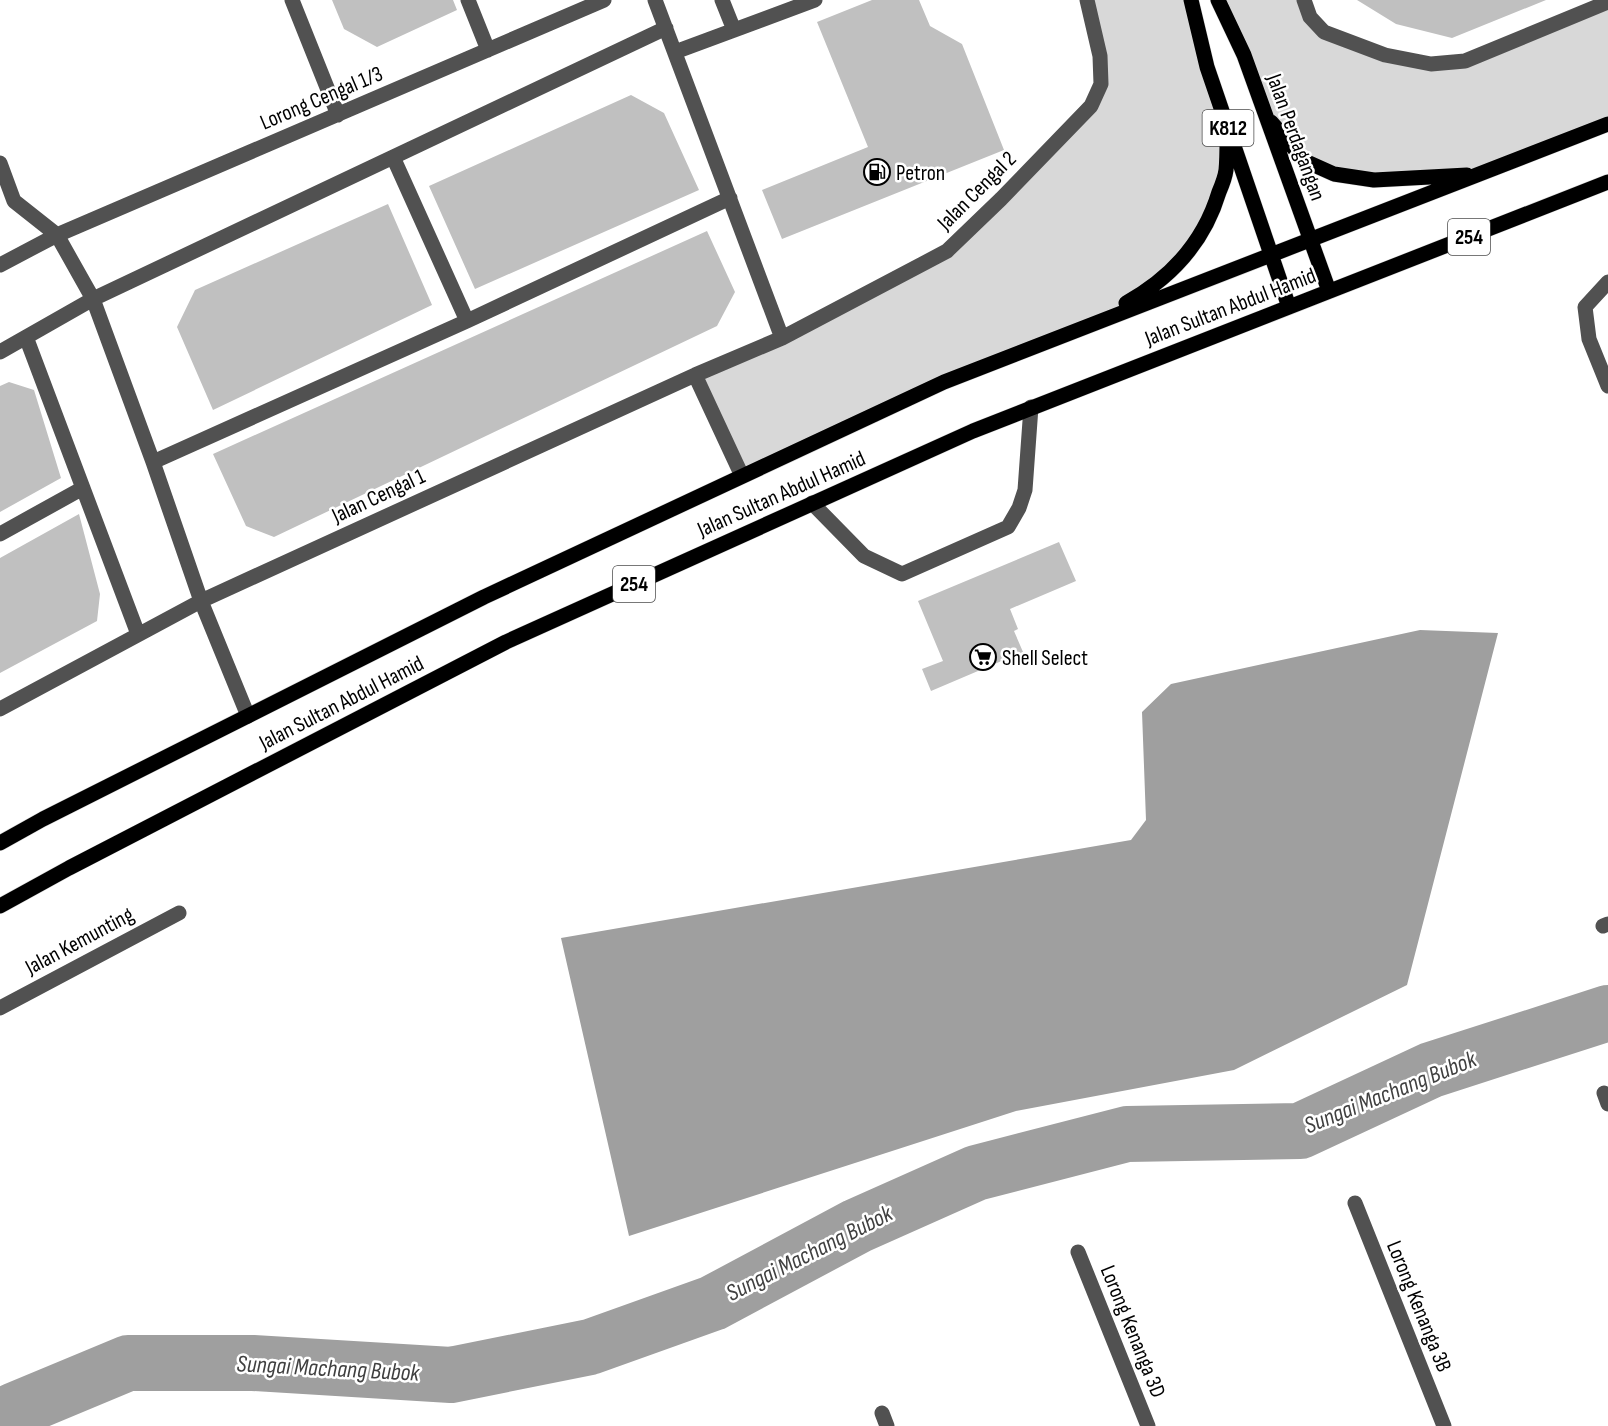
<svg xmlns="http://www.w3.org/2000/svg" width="1608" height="1426" viewBox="0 0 1608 1426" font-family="'Sofia Sans Condensed',sans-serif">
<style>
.green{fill:#d8d8d8}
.water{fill:#9f9f9f}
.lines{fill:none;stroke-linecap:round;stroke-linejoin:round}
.river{stroke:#9f9f9f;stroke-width:56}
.building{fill:#c0c0c0}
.major-casing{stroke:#dbdbdb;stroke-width:16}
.minor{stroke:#515151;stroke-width:15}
.major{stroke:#000;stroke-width:15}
.labels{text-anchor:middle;stroke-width:5;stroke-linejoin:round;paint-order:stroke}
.shield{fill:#fff;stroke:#4c4c4c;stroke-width:1.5}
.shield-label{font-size:21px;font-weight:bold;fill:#000}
.street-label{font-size:22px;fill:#000;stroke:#fff}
.poi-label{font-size:22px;fill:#000;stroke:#fff;text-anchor:start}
.water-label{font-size:24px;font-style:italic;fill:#404040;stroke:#fff}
</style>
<rect width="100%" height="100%" fill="#fff"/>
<path class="green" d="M1087 0H1191L1227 128 1213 213 1141 295 1082 328 742 476 695 375 947 251 1101 84Z
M1218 0H1304L1310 17 1385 55 1465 61 1608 2V124L1480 175 1374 180 1305 161 1266 116Z"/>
<path class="water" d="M1420 630 1498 633 1407 985 1234 1070 1016 1111 629 1236 561 938 1131 840 1146 820 1142 712 1171 684Z"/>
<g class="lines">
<path class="river" d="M0 1421 15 1410 128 1363H253L451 1375 590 1347 713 1303 857 1226 976 1173 1127 1134 1300 1131 1431 1070 1608 1013"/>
</g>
<path class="building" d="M332 0H453L457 10 377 47 344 29Z
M872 0H919L930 26 962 44 1004 150 782 239 762 190 868 147 817 22Z
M1357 0H1546L1452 38 1396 24Z
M631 95 664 113 699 190 475 289 429 186Z
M388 204 432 305 213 410 177 327 195 290Z
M707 231 735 292 717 326 274 537 246 526 213 454Z
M9 382 34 390 61 478 0 512V386Z
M79 514 100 594 97 621 0 673V558Z
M1059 542 1076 581 1010 609 1018 629 1014 631 1023 652 931 691 922 669 943 661 918 601Z"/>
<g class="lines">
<defs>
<path id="major" d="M1191 0 1207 67 1289 307
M1218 0 1244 55 1329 291
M1271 122 1305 161 1334 174 1374 180 1467 175
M1126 303C1171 278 1204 242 1219 192 1222 185 1225 178 1226 170 1227 160 1227 148 1227 138
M0 843 43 819 484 597 944 382 1608 124
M0 906 69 868 506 642 973 431 1608 182"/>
</defs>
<use href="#major" class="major-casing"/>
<path class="minor" d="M292 0 338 115
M468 0 488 50
M655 0 782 338
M722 0 734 30
M1304 0 1310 17 1324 32 1385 55 1431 64 1465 61 1608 2
M675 52 815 0
M393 157 467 321
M0 163 14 201 57 235 93 299 153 462 201 601 248 716
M0 265 57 235 604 0
M1608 282 1585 307 1589 339 1608 386
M26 337 138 634
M0 352 93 299 666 28
M695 375 742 476
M153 462 467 321 730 198
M812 503 864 556 902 574 1008 527 1019 508 1025 490 1031 407
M0 534 83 488
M0 709 201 601 695 375 782 338 947 251 1001 199 1091 106 1101 84 1100 56 1087 0
M1603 926 1608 924
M0 1008 179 913
M1604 1093 1608 1104
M1355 1203 1444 1426
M1078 1252 1148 1426
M882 1413 887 1426"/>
<use href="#major" class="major"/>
</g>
<defs>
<symbol id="fuel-ring" viewBox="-11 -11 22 22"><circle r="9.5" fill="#fff" stroke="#000" stroke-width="1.5"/><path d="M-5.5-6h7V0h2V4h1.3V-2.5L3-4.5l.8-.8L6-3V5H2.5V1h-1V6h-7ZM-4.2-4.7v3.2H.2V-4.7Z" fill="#000"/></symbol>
<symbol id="supermarket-ring" viewBox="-11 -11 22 22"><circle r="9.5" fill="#fff" stroke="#000" stroke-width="1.5"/><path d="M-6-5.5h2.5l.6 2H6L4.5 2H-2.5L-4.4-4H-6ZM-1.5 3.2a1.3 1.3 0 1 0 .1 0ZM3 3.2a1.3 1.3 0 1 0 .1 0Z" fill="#000"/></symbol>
</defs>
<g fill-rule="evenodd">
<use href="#fuel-ring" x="862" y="157" width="30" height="30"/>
<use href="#supermarket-ring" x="968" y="642" width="30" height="30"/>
</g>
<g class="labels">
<g class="shield">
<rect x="1202.5" y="110" width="51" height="36" rx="4.5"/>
<rect x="1448" y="219" width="42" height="36" rx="4.5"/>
<rect x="613" y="566" width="42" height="36" rx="4.5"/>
</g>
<g class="shield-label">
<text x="1228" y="135">K812</text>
<text x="1469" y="244">254</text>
<text x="634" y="591">254</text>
</g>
<g class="street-label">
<text transform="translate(321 97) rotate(-23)" y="8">Lorong Cengal 1/3</text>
<text transform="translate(1297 137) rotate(70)" y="8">Jalan Perdagangan</text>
<text transform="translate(976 190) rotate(-45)" y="8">Jalan Cengal 2</text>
<text transform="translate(1230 306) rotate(-21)" y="8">Jalan Sultan Abdul Hamid</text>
<text transform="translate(781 493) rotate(-24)" y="8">Jalan Sultan Abdul Hamid</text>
<text transform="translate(378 495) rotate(-25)" y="8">Jalan Cengal 1</text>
<text transform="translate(341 702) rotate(-27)" y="8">Jalan Sultan Abdul Hamid</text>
<text transform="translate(79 940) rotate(-28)" y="8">Jalan Kemunting</text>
<text transform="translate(1420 1306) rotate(68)" y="8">Lorong Kenanga 3B</text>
<text transform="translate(1134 1331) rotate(68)" y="8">Lorong Kenanga 3D</text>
</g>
<g class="poi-label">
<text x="896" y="180">Petron</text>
<text x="1002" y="665">Shell Select</text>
</g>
<g class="water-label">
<text transform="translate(1390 1092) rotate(-22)" y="8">Sungai Machang Bubok</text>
<text transform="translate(809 1253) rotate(-27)" y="8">Sungai Machang Bubok</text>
<text transform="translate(328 1368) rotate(3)" y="8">Sungai Machang Bubok</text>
</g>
</g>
</svg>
